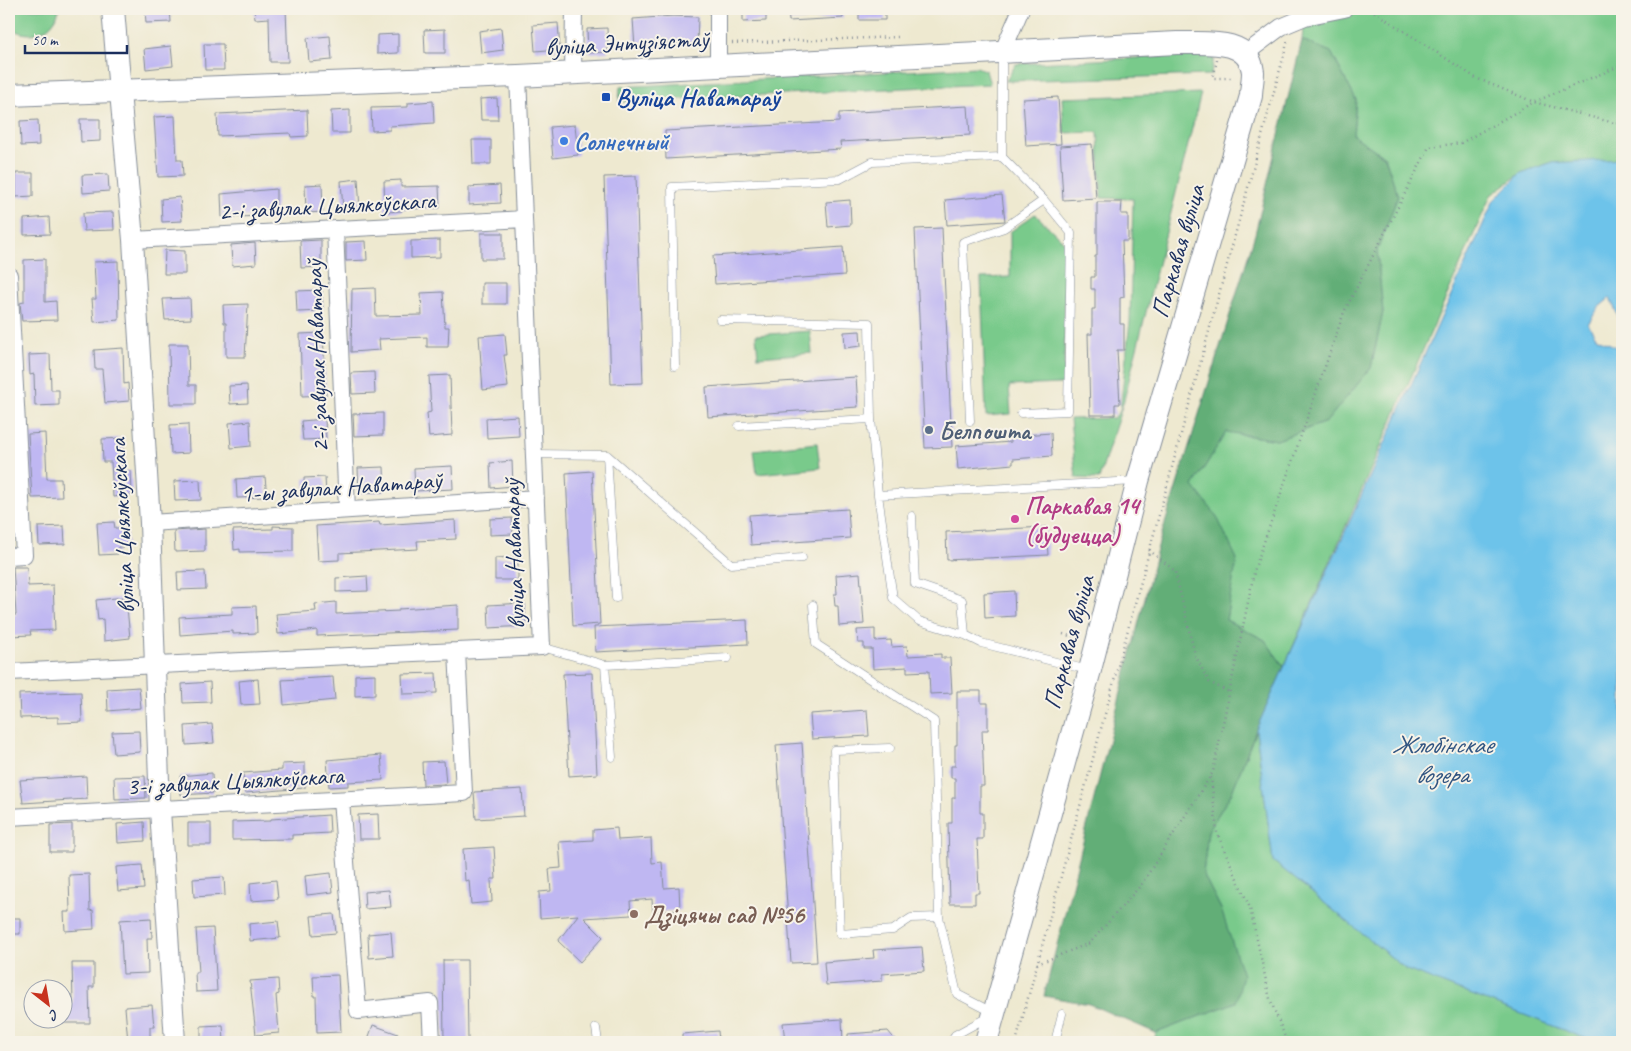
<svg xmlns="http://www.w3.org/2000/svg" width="1631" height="1051" viewBox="0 0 1631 1051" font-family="Caveat,sans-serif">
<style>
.green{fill:#79ca8b;stroke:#4a7c74}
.forest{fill:#62ae77;stroke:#3e6e6a}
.water{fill:#6dc3ea;stroke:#4479a4}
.building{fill:#bfb7f2}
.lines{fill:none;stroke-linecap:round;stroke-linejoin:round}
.service-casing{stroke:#848c97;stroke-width:9}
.minor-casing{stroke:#848c97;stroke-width:18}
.tertiary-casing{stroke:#848c97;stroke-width:22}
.secondary-casing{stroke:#848c97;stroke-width:24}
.path{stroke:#848c97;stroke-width:2.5;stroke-dasharray:1 4;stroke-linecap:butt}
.service{stroke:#fff;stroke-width:8}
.minor{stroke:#fff;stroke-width:16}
.tertiary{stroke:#fff;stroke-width:20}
.secondary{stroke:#fff;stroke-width:22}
.transit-dot{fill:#1a4fb4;stroke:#f7f3e8;stroke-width:2}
.shop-dot{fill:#3f7fe0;stroke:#f7f3e8;stroke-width:2}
.service-dot{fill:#5c6f8a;stroke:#f7f3e8;stroke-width:2}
.hotel-dot{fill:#d1479c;stroke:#f7f3e8;stroke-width:2}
.education-dot{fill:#8d6e63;stroke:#f7f3e8;stroke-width:2}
.labels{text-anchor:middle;stroke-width:4;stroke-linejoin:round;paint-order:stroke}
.street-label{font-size:25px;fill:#1b2f5e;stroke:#f7f3e8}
.transit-label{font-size:25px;font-weight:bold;fill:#164399;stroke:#f7f3e8;text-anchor:start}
.shop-label{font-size:25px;font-weight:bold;fill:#366cbe;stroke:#f7f3e8;text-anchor:start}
.service-label{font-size:25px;font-weight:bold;fill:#4e5e75;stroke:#f7f3e8;text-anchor:start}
.hotel-label{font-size:25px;font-weight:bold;fill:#b23c85;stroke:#f7f3e8;text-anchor:start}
.education-label{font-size:25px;font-weight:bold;fill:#785e54;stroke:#f7f3e8;text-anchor:start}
.water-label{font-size:26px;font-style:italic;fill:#305481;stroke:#f7f3e8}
</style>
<rect width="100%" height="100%" fill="#f7f3e8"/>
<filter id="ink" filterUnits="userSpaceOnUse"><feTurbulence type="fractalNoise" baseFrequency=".02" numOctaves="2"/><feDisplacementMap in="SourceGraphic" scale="10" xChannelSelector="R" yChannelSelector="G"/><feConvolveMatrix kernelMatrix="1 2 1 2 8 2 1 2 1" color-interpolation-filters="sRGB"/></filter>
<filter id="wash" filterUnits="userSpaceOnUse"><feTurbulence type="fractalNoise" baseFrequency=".0096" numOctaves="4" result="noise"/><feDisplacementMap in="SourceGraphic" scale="20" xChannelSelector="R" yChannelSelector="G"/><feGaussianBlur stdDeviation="1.12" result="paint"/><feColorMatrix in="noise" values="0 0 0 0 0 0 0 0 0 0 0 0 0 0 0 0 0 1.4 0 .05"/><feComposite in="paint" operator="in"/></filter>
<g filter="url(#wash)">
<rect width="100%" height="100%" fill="#eee9d0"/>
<path class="green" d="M9 9H59C54 33 28 41 9 27Z
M1305 9H1622V162L1550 163 1521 173 1491 195 1284 667 1265 640 1226 620 1236 559 1193 486 1226 432 1277 440 1326 422 1371 368 1383 312 1377 250 1398 196 1385 157 1353 135 1356 100 1331 52 1302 40Z
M1196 55 1214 57 1211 75 1006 81 1016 64Z
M977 67 986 71 990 84 619 102 620 87Z
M1201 93 1124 400 1099 479 1076 478 1070 419 1114 418 1120 411 1130 321 1133 199 1101 198 1098 132 1064 133 1062 98Z
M1035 214 1065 243 1064 384 1009 386 1011 414 986 416 981 278 1010 277V232Z
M810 331 812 353 758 357 756 335Z
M817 443 820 468 757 474 754 450Z
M1256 730 1273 861 1407 970 1595 1042H1154L1156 1033 1236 1002 1221 909 1203 874 1208 831 1232 792Z"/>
<path class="forest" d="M1302 40 1331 52 1356 100 1353 135 1385 157 1398 196 1377 250 1383 312 1371 368 1326 422 1277 440 1226 432 1193 486 1216 515 1237 559 1226 620 1265 640 1284 667 1256 730 1232 792 1208 831 1203 874 1221 909 1243 975 1236 1002 1156 1033 1089 1004 1044 996 1158 546 1255 234Z"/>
<path class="water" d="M1622 159V325L1610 298 1599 307 1588 324 1596 337 1622 350V490L1617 505 1622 510V1042H1595L1407 970 1273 861 1256 730 1494 200 1521 173 1550 163Z"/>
<g id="blocks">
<path class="building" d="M145 9H170L171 22 146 23Z
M254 9H286L288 62H270L269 18 255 19Z
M743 9H766V21L743 22Z
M788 9H842L843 18 789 21Z
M859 9H885V20H859Z
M673 16 698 17 697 44 657 43V47L635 48 633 19Z
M558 23 560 49 535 51 533 25Z
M501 28 503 50 481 53 479 31Z
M607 28 608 52 588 53 587 29Z
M445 29V53H425L424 30Z
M398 34V53L377 54V35Z
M330 36 332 60 309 62 307 38Z
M204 44H223L224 70H205Z
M171 46 173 66 146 69 144 49Z
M1058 97 1061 144 1026 146 1023 99Z
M497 98 498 120H481L480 99Z
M433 101 434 123 390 126V130L372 131 371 108 408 107V103Z
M968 106 970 135 840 142 841 149 666 159 665 131 839 122V113Z
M307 110 308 136 291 137 290 133 218 136 217 114Z
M350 110V133H332L331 111Z
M175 116 177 160H182L183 176 158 177 154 117Z
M80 119H100V141L81 142Z
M38 120 39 145 21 146 20 121Z
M575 125 578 155 553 158 550 127Z
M472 140H491V164H473Z
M1092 144 1096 198 1063 200 1060 146Z
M16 173H33V196L16 197Z
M108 174 109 191 83 193 82 175Z
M636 176 643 383 611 384 604 177Z
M358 179 360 209 343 210 341 181Z
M401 180V187L439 186 440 208 402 209V211L385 212 384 181Z
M322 184 323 212 306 213 305 185Z
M500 185 501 203 469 205V187Z
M276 189V215L222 218 221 194Z
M1002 195 1005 221 947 225 945 200Z
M180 197 182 221 162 222 161 199Z
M850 200 851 225 828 227 826 202Z
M1097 202H1122L1121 214H1128V241H1122L1124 297 1120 298V324H1124V350H1117L1120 404H1115V415H1090L1088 334H1092V309H1095V289H1091V277H1095V256H1097Z
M113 212 114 230 84 231 83 213Z
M49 217 50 234 24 235V219Z
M942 228 952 447 925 448 915 229Z
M481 233H503V259H481Z
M321 240V267L301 268 300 241Z
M440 240V257L411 258V241Z
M366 241 367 260 346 261V242Z
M255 243 256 264 232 266 231 245Z
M843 247 845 275 715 284 713 256Z
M165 250 185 251V274H164Z
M45 259V302L56 301 57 320 22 321 20 303 24 302V260Z
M118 261 119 320 94 322 92 299H96L94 262Z
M482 283H506V304H482Z
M375 288 376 316 422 315 421 293 443 292 445 327H449L448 347H427V337L379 339 380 350 351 352 352 289Z
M322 290 323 311 297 312 296 291Z
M190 298 191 319 165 320 163 299Z
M248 304 245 357H226V323H224L223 305Z
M860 331 861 346 845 348 844 332Z
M323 333 326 395 302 396 300 334Z
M505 334 507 355H504L508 387 483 390 479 336Z
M169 344H188L189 385H196V404H170Z
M123 348 124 384 128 383 129 401 105 403 102 369H95L94 350Z
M50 354 51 390H59V405L35 406 34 374 30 375 29 355Z
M374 372 375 393 352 394 351 373Z
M450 375 452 435 429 437 427 413 431 412 429 376Z
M856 377 858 407 708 417 706 387Z
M247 385 248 403 230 404 229 386Z
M383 413V435L354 436 353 414Z
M518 416 519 436 487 438 486 418Z
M325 419 326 439 303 440 301 421Z
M250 421 251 446 231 448 229 423Z
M188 424 189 453 171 454 170 425Z
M45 433 47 479H61L62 497 32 498 28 434Z
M1051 433 1052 456 1013 459V464L958 469 956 446 1011 442 1010 436Z
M123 438 124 471H131L132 495 113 497 111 462H103L102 439Z
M512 461 513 486 491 488 490 463Z
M452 466 453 489 415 491 414 468Z
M384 467 385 492 359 493 358 468Z
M592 471 600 624 573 626 566 473Z
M265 477 267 497 237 498 236 479Z
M325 477 326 495 305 496 304 478Z
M200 480 201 500 175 501 174 481Z
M848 509 850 538 751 545 749 515Z
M512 518 513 534 490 535V519Z
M455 520 456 539 417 541 418 549 339 553V560L318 561 316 526 379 522 380 525Z
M114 522 115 528H126L128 547H118V554L99 555 97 523Z
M64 526 65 544 39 545 38 527Z
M273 526 293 527V551L240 552V549L234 550 233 530 273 529Z
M1046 527 1048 555 947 560 946 532Z
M205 529V551L175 552 174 531Z
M518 557V580H495V558Z
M13 567H27L28 586 53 585 55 630 30 631 31 635 10 636 9 615H16Z
M205 571 206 589 178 590 177 572Z
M860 573 864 624 839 626 838 606H835L834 594H837L836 575Z
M367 576 368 591 336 592V578Z
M1014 591 1015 616 985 618 984 593Z
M126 597 130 638 104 641 103 619 98 620 96 600Z
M336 602V614L399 611V609L458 605V630L317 636V630L278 634 276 614 316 611 315 604Z
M525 603 526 626 489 628 488 605Z
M256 606 257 633 233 634V631L180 635 179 617 232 614V607Z
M747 620 748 644 595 652 594 627Z
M875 629V641L891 640 892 647 907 646 908 656 941 654V658H950L952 693 930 694 929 671 907 672V667L873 669 872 649H864V643H858L857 630Z
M436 673 437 693 403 694 402 674Z
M592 673 597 774 569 776 563 674Z
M375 674V695L355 696V675Z
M333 677 335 700 284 705 282 680Z
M258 679 260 704 241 705 239 681Z
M210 682 211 702 183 703 182 684Z
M139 687 141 708 108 711 107 689Z
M957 691H981V703H988V730H982L984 786H980V813H983V839H977L979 893H975V904H950L948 823H952V798H955V778H951V766H955V745H957Z
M81 692 82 722 58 723V717L20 718 19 694Z
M867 710 869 736 812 739 810 714Z
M212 724 214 743 186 745 185 726Z
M139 731 140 752 114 754 112 732Z
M802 743 817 962 791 963 776 745Z
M381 755 383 780 348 782V786L329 787 327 760Z
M444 761 446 784 423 785 422 762Z
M305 763V788L245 793 243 773 282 770V764Z
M212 773 213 793 181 795 180 776Z
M86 776 87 799 23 803 20 780Z
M145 776 146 798 115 799 114 777Z
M522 789 524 816 476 819 474 792Z
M378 814 379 839H359L358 815Z
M329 815 330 833 292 835V839L232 840V822L271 821V819Z
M144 822 145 841 118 843 117 824Z
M188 823H211V845H188Z
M72 824V852H50V825Z
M617 828 618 840 651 838 652 863 662 862 664 888 679 887 680 910 653 912 652 899 630 901 631 915 584 918 603 937 580 962 558 941 578 915 540 918 539 892 551 891 549 869 561 868 559 842 593 840V830Z
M494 847 496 879H491L492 902 471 904 469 880 465 881 463 849Z
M142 865 144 889 118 891 116 867Z
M331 873 333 892 307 895 305 876Z
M89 874 90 911 93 910 94 929 65 931 64 912H70L69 875Z
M224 877 225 895 194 897 193 879Z
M276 880 278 899 251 901 250 883Z
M389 890 391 907 365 909 364 892Z
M334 914 336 933 313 935 311 916Z
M9 918H20V934H9Z
M151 918 152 938H147L148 973 123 974 120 920Z
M278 921 280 938 250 941 249 924Z
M213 928 217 991 196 992 195 972H199L196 929Z
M391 932 393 956 369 958 368 934Z
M922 947 924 971 882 974V981L826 985 824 962 874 958 873 950Z
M443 960H467L468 1042H444Z
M72 963H94V987H89L90 1023H62V1004L73 1003Z
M338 975 341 1032 317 1033 316 996H314L313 976Z
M278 979 279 994 276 995 279 1033 256 1035 250 981Z
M152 1005 154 1027H150V1042H128L125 1007Z
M842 1019 843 1042H785L783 1023Z
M223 1025 224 1042H201V1026Z
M373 1025 398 1034 395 1042H367Z
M718 1031 719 1042H682V1034Z
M888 1031 897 1042H848V1034Z"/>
</g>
</g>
<g filter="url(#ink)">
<use href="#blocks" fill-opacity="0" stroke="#848c97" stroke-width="1"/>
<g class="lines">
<defs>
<path id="service" d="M720 320 869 323 871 419 878 495 1136 481
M675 366 672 187 840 179 872 162 1002 157
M1021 413 1068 411 1071 233 1044 200
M970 421 963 242 1004 228 1044 200 1002 157V55
M739 426 871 419
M535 454 607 455 731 564 802 558
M607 455 616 598
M878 495 893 598 919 621 965 635 981 643 1088 670
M912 516 915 584 962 600 965 635
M813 605 816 644 934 721 939 917
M542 647 605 665 728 658
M605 665 612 757
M890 748 834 750 840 934 893 930 911 918 939 917 957 994 992 1012
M596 1028 598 1042
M952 1042 955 1035 988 1017
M1055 1042 1062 1014"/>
<path id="minor" d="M1002 53 1021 9
M1245 54 1281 27 1305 17 1344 9
M718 65V9
M573 73 574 9
M335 229 347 510
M133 240 524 219
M9 275 24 555 9 556
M150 523 536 498
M9 672 542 647 518 76
M341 800 358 1011 430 1003 432 1042
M9 817 464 793 457 651"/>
<path id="tertiary" d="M120 92 133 240 150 523 160 810 175 1042"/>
<path id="secondary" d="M113 9 120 92
M9 95 518 76 1177 43C1202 44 1249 36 1253 72 1253 80 1251 89 1251 96L1138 481 1090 670 986 1042"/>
</defs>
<use href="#service" class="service-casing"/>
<use href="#minor" class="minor-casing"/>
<use href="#tertiary" class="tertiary-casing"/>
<use href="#secondary" class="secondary-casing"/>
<path class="path" d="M1370 9 1476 78 1534 102 1622 125
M1621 9H1622
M732 43 899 37
M1217 60 1213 78H1234
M1149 550 1175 571 1195 655 1209 682 1229 692
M1063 634 1080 639
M1211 777 1217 833 1250 908 1270 999 1287 1042
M1037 964 1090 943 1141 885 1213 772 1255 568 1344 312 1429 147 1461 143 1534 102 1622 65
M1016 1042 1288 40"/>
<use href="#service" class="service"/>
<use href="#minor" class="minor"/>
<use href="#tertiary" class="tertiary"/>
<use href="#secondary" class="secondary"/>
</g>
</g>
<rect class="transit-dot" x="601" y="92" width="10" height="10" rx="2.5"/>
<circle class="shop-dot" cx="564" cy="141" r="5"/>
<circle class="service-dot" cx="929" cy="430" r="5"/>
<circle class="hotel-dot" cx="1015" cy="519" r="5"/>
<circle class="education-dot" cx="634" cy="914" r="5"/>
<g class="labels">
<g class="street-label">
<text transform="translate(627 42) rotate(-3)" y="9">вуліца Энтузіястаў</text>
<text transform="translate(327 205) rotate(-3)" y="9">2-і завулак Цыялкоўскага</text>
<text transform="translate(1177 251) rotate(-74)" y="9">Паркавая вуліца</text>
<text transform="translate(316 356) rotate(-92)" y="9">2-і завулак Наватараў</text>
<text transform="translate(341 486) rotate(-4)" y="9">1-ы завулак Наватараў</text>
<text transform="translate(121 526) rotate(-93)" y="9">вуліца Цыялкоўскага</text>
<text transform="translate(513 554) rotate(-92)" y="9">вуліца Наватараў</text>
<text transform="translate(1068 642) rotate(-75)" y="9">Паркавая вуліца</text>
<text transform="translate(235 780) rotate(-3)" y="9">3-і завулак Цыялкоўскага</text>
</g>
<g class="transit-label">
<text x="616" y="106">Вуліца Наватараў</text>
</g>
<g class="shop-label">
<text x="574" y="150">Солнечный</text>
</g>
<g class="service-label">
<text x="939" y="439">Белпошта</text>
</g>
<g class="hotel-label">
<text x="1025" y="514">Паркавая 14<tspan x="1025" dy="29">(будуецца)</tspan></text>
</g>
<g class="education-label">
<text x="644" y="923">Дзіцячы сад №56</text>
</g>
<g class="water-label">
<text x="1442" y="753">Жлобінскае<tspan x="1442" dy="30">возера</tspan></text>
</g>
</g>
<rect width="1631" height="1051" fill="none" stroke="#f7f3e8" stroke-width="30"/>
<g transform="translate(48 1004) rotate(149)"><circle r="24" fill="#f7f3e8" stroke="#9fa5b1"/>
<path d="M0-4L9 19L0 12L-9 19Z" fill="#c8321e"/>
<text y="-8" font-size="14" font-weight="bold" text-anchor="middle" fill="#1b2f5e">С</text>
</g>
<path d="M25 45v8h102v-8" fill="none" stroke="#1b2f5e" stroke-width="2.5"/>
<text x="32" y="45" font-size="15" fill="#1b2f5e" stroke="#f7f3e8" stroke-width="4" paint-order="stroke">50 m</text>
</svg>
